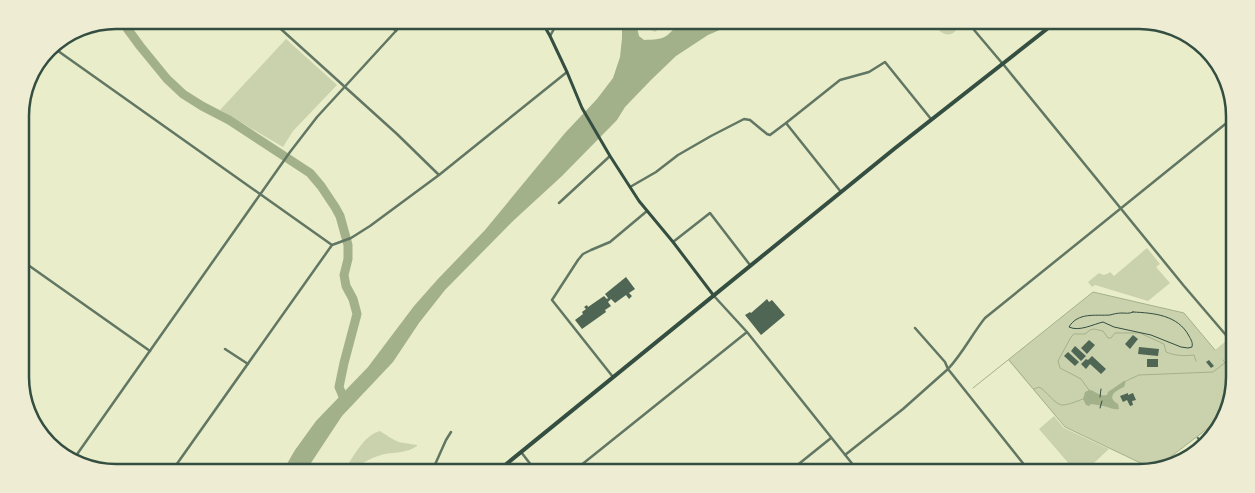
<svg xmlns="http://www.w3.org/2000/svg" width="1255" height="493" viewBox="0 0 1255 493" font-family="'Noto Sans',sans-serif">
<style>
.green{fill:#cad2ad}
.water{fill:#a3b18a}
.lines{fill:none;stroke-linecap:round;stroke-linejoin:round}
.stream{stroke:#a3b18a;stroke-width:1}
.river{stroke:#a3b18a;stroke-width:9}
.building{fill:#4f6655}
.path{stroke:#344e41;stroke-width:1}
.minor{stroke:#617663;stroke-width:2.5}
.tertiary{stroke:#617663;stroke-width:2.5}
.secondary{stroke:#344e41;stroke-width:3}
.primary{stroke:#344e41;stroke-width:4}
.rim{fill:none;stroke:#344e41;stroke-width:2.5}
</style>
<rect width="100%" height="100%" fill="#e9edc9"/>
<path class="green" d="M648 23H667L655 32 649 29Z
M923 24H958C957 36 944 38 937 28L926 27Z
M286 39 337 85 293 131 283 147 220 110Z
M1147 248 1160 264 1156 267 1170 283 1148 301 1095 285 1092 287 1088 282 1099 273C1104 276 1106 275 1110 272L1114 276Z
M1093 292 1184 313 1215 350 1226 341 1231 347V355L1224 360 1230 369V408L1224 416 1169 458 1149 467 1065 427 1008 360Z
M1054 416 1064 428 1109 449 1083 473 1076 472 1039 429Z
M380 431C388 436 395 442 404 443 408 444 413 444 417 445V446C407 453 396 452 385 454 375 456 362 462 356 469H345C354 456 364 435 380 431Z"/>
<path class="water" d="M622 22 636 23 639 36 644 40C665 39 665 39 679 23H736L708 35 676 56 651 80 625 107 617 120 562 176 513 221 445 290 419 323 393 362 342 416 307 469H284L295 450 316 421 368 367 414 306 437 280 485 230 565 133 597 99 613 78 620 57 622 38Z
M1124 381H1126L1124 387C1115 391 1106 397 1118 404L1119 409C1112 410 1110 407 1103 406 1099 405 1095 405 1091 404L1089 406 1086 405 1083 399 1085 392 1089 390C1095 390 1099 397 1107 395L1108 392Z"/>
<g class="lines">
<path class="stream" d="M1009 360 1065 427 1149 467 1169 458 1224 416
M1223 360 1230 369
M1126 381 1139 375 1213 372 1231 358
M973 388 1093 292 1184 313 1215 350
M1034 389 1039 387C1047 391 1054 404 1062 405 1069 405 1077 401 1083 399
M1089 390 1081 379 1060 368 1058 361 1071 337 1074 334H1085L1090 330 1094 329 1103 331 1108 338H1111L1115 333H1140L1164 344 1166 352C1176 356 1183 356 1194 355L1196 361"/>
<path class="river" d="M121 20 140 46 167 79 183 94 202 106 229 120 310 173 321 186 335 207 340 216 348 245V259L344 275 346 286 353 299 357 314 344 363 339 387 345 401"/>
</g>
<path class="building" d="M626 277 635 289 629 293 632 296 629 299 626 295 615 303 611 299 608 302 611 306 605 310 606 312 582 329 575 320 583 314 582 312 586 309 584 307 587 305 588 307 604 296 607 299 608 298 605 294Z
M767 299 769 302 772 300 785 315 761 335 745 315 750 312 751 313Z
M1133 335 1138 339 1130 349 1125 344Z
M1089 340 1095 345 1087 354 1081 348Z
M1075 346 1086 356 1081 361 1071 351Z
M1139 347 1159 349 1158 356 1138 354Z
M1068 352 1079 362 1075 366 1064 356Z
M1092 356 1106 369 1101 374 1090 364 1086 369 1081 364 1086 359 1088 360Z
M1147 359H1158V367H1147Z
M1209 360 1214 366 1211 368 1206 362Z
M1128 393V395L1133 393 1136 400 1132 401 1133 405 1130 406 1127 400 1123 402 1120 396Z"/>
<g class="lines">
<path class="path" d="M1133 312C1154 313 1178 315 1189 336 1191 340 1193 342 1192 347L1188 348 1181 347 1151 335 1114 327 1103 322C1094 324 1079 332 1069 327 1078 312 1095 316 1110 315 1114 314 1117 313 1122 313 1126 313 1129 314 1133 312Z
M1100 397 1101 389
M1100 408 1102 401"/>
<path class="minor" d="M272 21 397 134 439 175
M386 21 396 31
M969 24 1002 63
M550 36 554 29 556 22
M51 46 332 245
M630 187 656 172 678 155 711 136 744 119 750 120 767 134 770 135 786 123
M841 192 786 123 840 80 869 72 885 62 931 119
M559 203 610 156
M673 242 710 213 750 265
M21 260 150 351
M714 296 747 332 858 471
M915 328 945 362 948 369 1030 472
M225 349 248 364
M613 377 552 300 578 260 583 254 591 250 610 242 647 211
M1198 438 1203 445
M521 452 535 470
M845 455 903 409 948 369C963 353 972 334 985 318L1234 117
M174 468 332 245 351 238 370 226 439 175 567 72
M433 469 446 440 451 432
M575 470 747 332
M790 471 831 438"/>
<path class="tertiary" d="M1003 64 1184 286 1231 341
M73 460 290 152 317 117 405 21"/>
<path class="secondary" d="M542 22 550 36 567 72 582 108 610 156 639 201 673 242 714 296"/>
<path class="primary" d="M499 470 894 149 1052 25"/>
</g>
<path d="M0 0H1255V493H0ZM116 29H1139A87 87 0 0 1 1226 116V377A87 87 0 0 1 1139 464H116A87 87 0 0 1 29 377V116A87 87 0 0 1 116 29Z" fill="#eeecd3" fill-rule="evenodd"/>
<path class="rim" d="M116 29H1139A87 87 0 0 1 1226 116V377A87 87 0 0 1 1139 464H116A87 87 0 0 1 29 377V116A87 87 0 0 1 116 29Z"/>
</svg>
